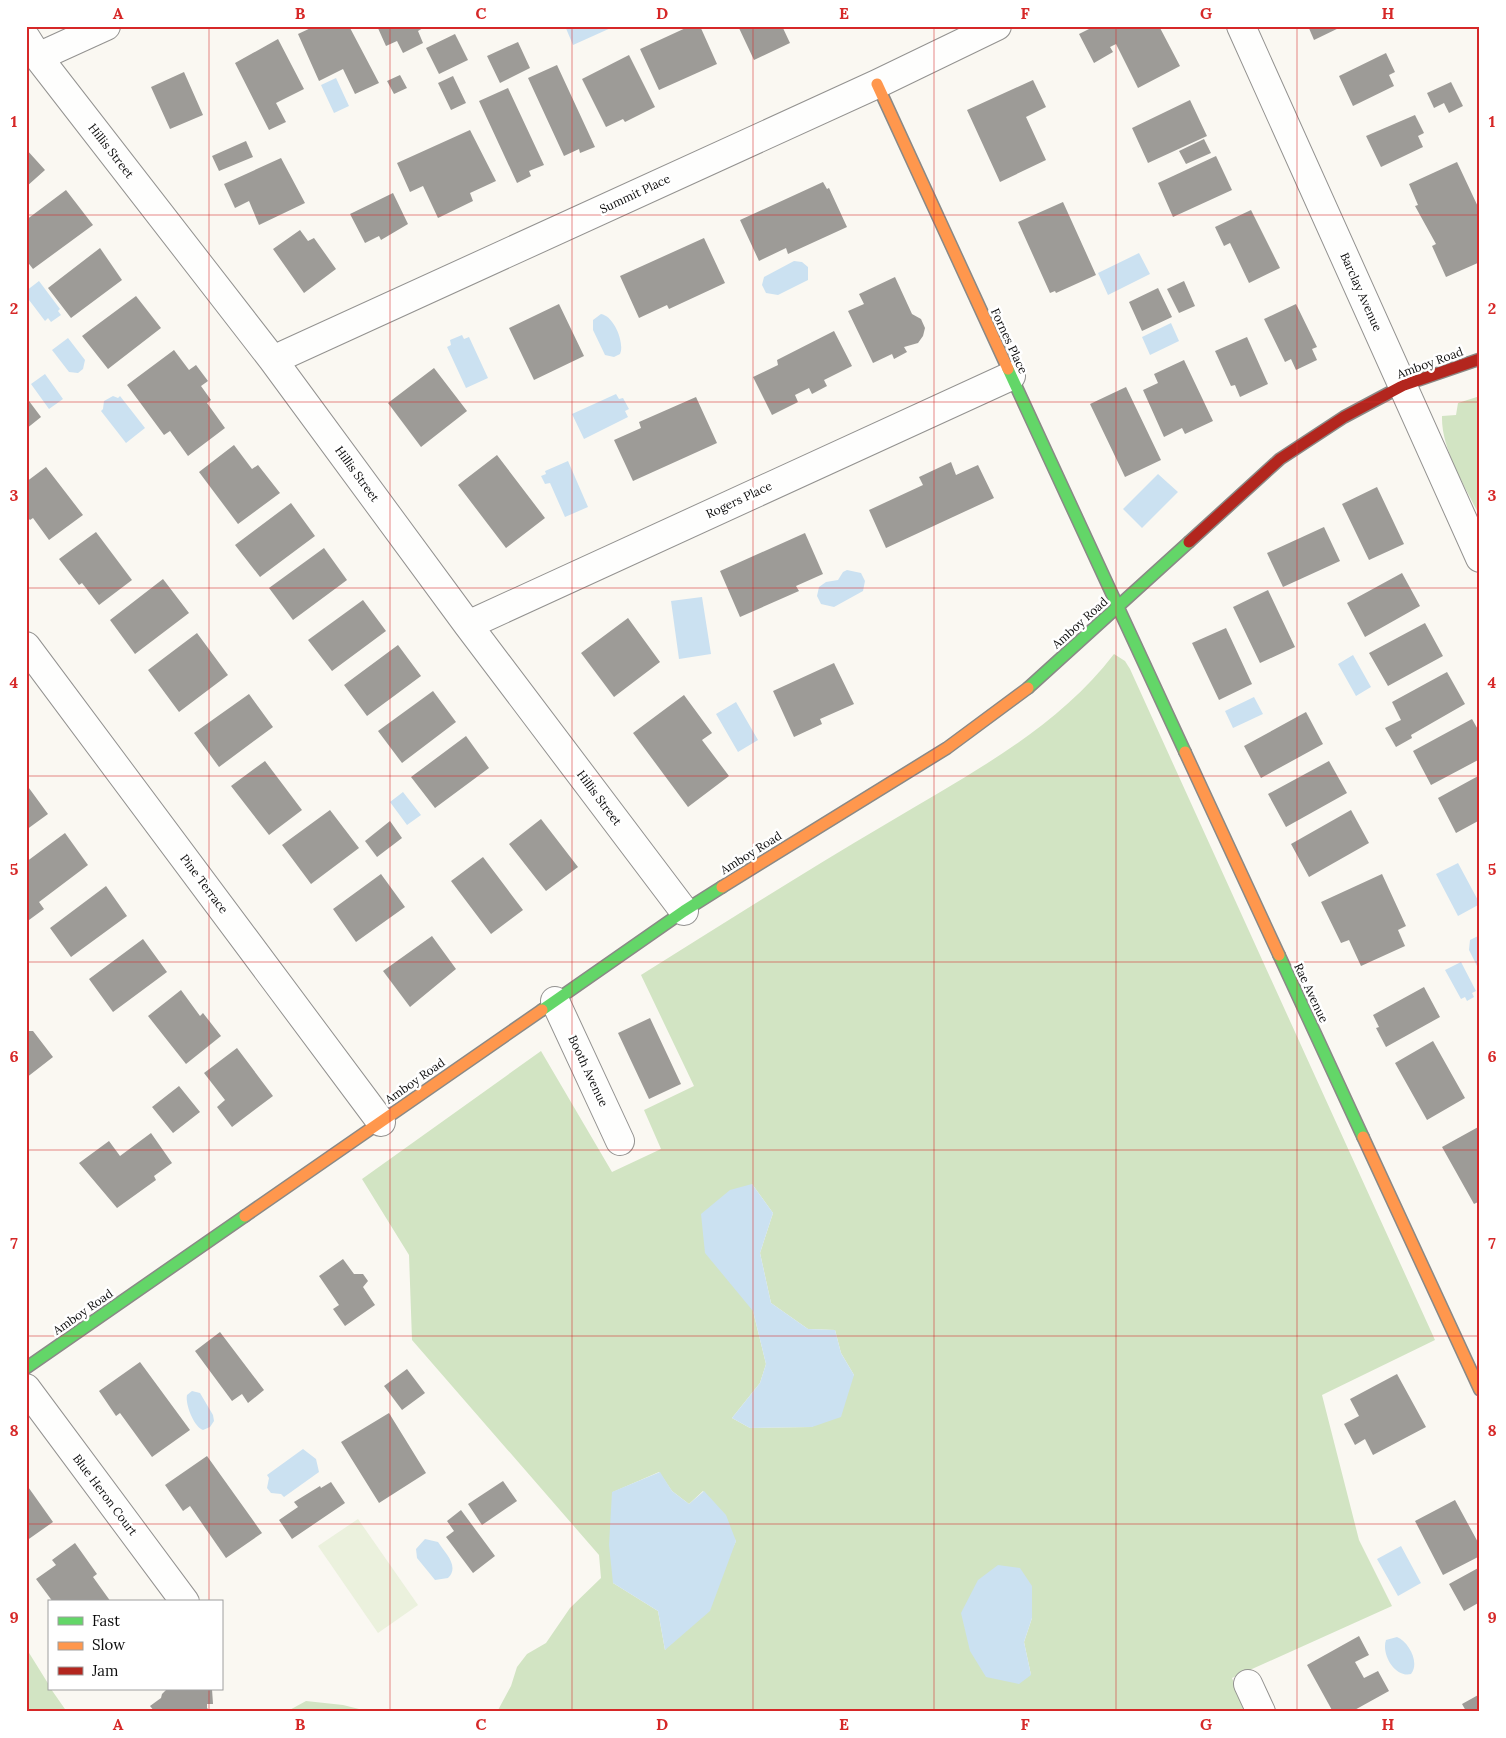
<svg xmlns="http://www.w3.org/2000/svg" width="1506" height="1738" viewBox="0 0 1506 1738" font-family="Lora,serif">
<style>
.forest{fill:#d2e4c3;fill-rule:evenodd}
.pitch{fill:#ebf1dd}
.water{fill:#cbe1f1}
.building{fill:#9d9b97}
.lines{fill:none;stroke-linecap:round;stroke-linejoin:round}
.street-casing{stroke:#939290;stroke-width:30}
.fast-casing{stroke:#8a8986;stroke-width:14}
.slow-casing{stroke:#8a8986;stroke-width:14}
.jam-casing{stroke:#8a8986;stroke-width:14}
.street{stroke:#fefefd;stroke-width:28}
.fast{stroke:#63d668;stroke-width:11}
.slow{stroke:#ff974d;stroke-width:11}
.jam{stroke:#b3261e;stroke-width:11}
.grid{fill:none;stroke:#d62828;stroke-width:1;stroke-opacity:0.55}
.labels{text-anchor:middle;stroke-width:5;stroke-linejoin:round;paint-order:stroke}
.street-label{font-size:12px;fill:#0c0c0c;stroke:#fff}
.neatline{fill:none;stroke:#d62828;stroke-width:2}
.grid-label{font-size:16px;text-anchor:middle;font-weight:bold;fill:#d62828}
</style>
<rect width="100%" height="100%" fill="#faf8f2"/>
<path class="forest" d="M1480 396V517C1466 487 1441 450 1442 416L1456 415 1458 403Z
M1114 654 1125 661 1130 669 1435 1340 1322 1395 1359 1540 1392 1606 1232 1678 1246 1712H497L511 1686 517 1667 527 1654 546 1643 570 1608 601 1578 599 1555 412 1340 409 1255 362 1179 541 1051 612 1172 661 1149 644 1110 694 1086 641 975C722 924 803 873 886 824 967 775 1055 731 1114 654ZM752 1184 773 1213 760 1253 771 1303 808 1329 835 1330 841 1353 854 1375 812 1427 750 1428 732 1418 760 1383 766 1364 753 1311ZM659 1472 672 1491 689 1504 703 1491 736 1541 726 1563 665 1650 658 1611 613 1583V1492ZM978 1580 1032 1618 1024 1642 1031 1675Z
M26 1648 49 1685V1689H51L67 1712H26Z
M306 1701 343 1705 371 1712H286Z"/>
<path class="pitch" d="M358 1519 418 1605 378 1633 318 1546Z"/>
<path class="water" d="M565 26H613V27L573 45Z
M336 78 349 106 334 113 321 85Z
M1139 253 1150 274 1108 295 1098 273Z
M794 261 802 262 808 267V280L778 295 766 293 762 285 764 277Z
M39 281 60 309 58 311 61 315 51 322 48 318 45 321 26 296V291Z
M601 314C614 316 625 343 620 354L614 357 605 355 593 330V320Z
M1171 323 1179 341 1150 355 1142 337Z
M462 335 464 339 469 337 488 378 466 388 447 347 451 345 450 340Z
M68 338 85 360 83 369 78 373 69 372 52 350Z
M45 374 63 399 49 409 31 384Z
M616 394 619 399 623 398 629 409 625 411 628 417 584 439 572 414Z
M113 396 118 398 120 396 145 428 126 443 101 411 103 409 104 401Z
M568 461 588 507 565 517 550 483 545 484 541 476 546 474 545 471Z
M1158 474 1178 492 1142 528 1123 509Z
M847 570 861 573 865 581 863 591 834 607 821 604 817 596 819 587 826 582 838 580 843 572Z
M702 597 711 654 679 659 671 601Z
M1353 655 1371 687 1356 696 1338 664Z
M1254 697 1263 714 1233 728 1225 711Z
M736 702 758 740 738 752 716 714Z
M403 792 421 815 407 825 390 802Z
M1458 863 1480 904 1458 916 1436 874Z
M1480 935V972L1469 950 1470 940Z
M1461 962 1476 991 1472 993 1474 997 1467 1001 1465 997 1461 999 1445 970Z
M752 1184 773 1213 760 1253 771 1303 808 1329 835 1330 841 1353 854 1375 841 1417 812 1427 750 1428 732 1418 760 1383 766 1364 753 1311 705 1253 701 1214 730 1190Z
M192 1391 200 1393 213 1415 214 1421 210 1427 203 1430C194 1427 185 1404 187 1395Z
M303 1449 316 1459 319 1472 284 1497 281 1494 271 1493 267 1488 269 1478 267 1475Z
M660 1472 672 1491 689 1504 704 1491 726 1515 736 1541 710 1611 665 1650 658 1611 613 1583 609 1545 612 1492Z
M425 1539 438 1542C445 1553 460 1566 448 1578L435 1580 417 1558 416 1549Z
M1401 1546 1421 1583 1398 1596 1377 1559Z
M998 1565 1020 1568 1032 1586V1618L1024 1642 1031 1675 1019 1684 986 1677 970 1651 961 1613 978 1580Z
M1397 1637C1409 1642 1420 1663 1411 1674 1395 1678 1381 1654 1386 1640Z"/>
<path class="building" d="M315 26H349L379 83 355 94 343 69 319 81 298 34Z
M377 26H422L423 28 418 31 423 43 403 53 397 41 386 46Z
M690 26H700L717 64 659 90 640 49Z
M738 26H782L790 43 754 60Z
M1095 26H1159L1180 66 1138 88 1116 44 1110 47 1113 52 1094 63 1079 34Z
M1308 26H1343L1314 40Z
M455 34 468 60 439 74 426 48Z
M278 39 304 89 276 103 286 122 269 130 235 63Z
M518 42 530 68 500 83 487 56Z
M1386 53 1395 72 1389 75 1394 86 1353 106 1339 76Z
M629 55 655 107 625 122 623 119 606 127 582 79Z
M557 65 595 147 580 153 579 149 564 156 528 78Z
M184 72 203 115 170 129 151 87Z
M400 75 407 88 394 94 387 81Z
M453 76 466 103 451 110 438 83Z
M1033 80 1046 107 1026 117 1046 160 1000 182 967 110Z
M1451 82 1463 106 1449 113 1444 103 1434 108 1427 93Z
M508 88 544 165 529 171 531 176 517 183 479 101Z
M1190 100 1207 136 1148 163 1132 128Z
M1415 115 1424 133 1418 136 1423 147 1381 167 1366 136Z
M470 130 496 181 470 193 473 201 438 218 423 186 410 192 397 163Z
M1204 139 1211 153 1186 164 1179 151Z
M246 141 253 157 219 171 212 156Z
M26 149 45 170 26 187Z
M1216 156 1232 190 1173 217 1158 183Z
M281 158 305 203 259 225 249 201 235 208 224 184Z
M1457 162 1480 211V262L1446 277 1432 246 1436 244 1415 206 1418 205 1409 184Z
M823 182 827 189 829 188 847 227 788 254 786 248 759 261 740 220Z
M66 190 93 225 33 269 26 260V220Z
M393 193 408 224 381 240 379 236 365 243 350 214Z
M1063 202 1096 275 1056 293 1055 291 1050 293 1018 222Z
M1251 210 1280 268 1249 283 1230 243 1224 246 1215 227Z
M300 230 308 241 314 238 336 269 304 293 273 249Z
M704 238 725 283 669 309 667 305 639 318 620 276Z
M100 248 122 280 71 318 48 288Z
M895 277 912 314 921 319 925 328 923 336 918 343 904 347 907 352 894 359 892 354 873 363 848 311 864 304 859 294Z
M1184 281 1195 306 1179 313 1167 289Z
M1158 288 1172 317 1142 331 1129 302Z
M136 296 161 328 108 369 82 336Z
M559 304 584 356 534 380 509 328Z
M1296 304 1317 347 1312 349 1317 360 1296 370 1291 359 1285 362 1264 319Z
M834 331 852 366 824 380 827 386 812 394 809 388 795 395 798 402 772 415 753 377 778 365 777 360Z
M1247 337 1268 384 1240 397 1235 385 1231 386 1215 351Z
M174 350 189 370 196 365 208 381 201 386 211 400 207 403 225 428 188 456 170 431 164 435 127 385Z
M1184 360 1213 421 1185 434 1182 428 1164 437 1143 390 1158 383 1154 374Z
M434 368 467 411 421 447 388 403Z
M1126 387 1161 460 1125 477 1090 404Z
M26 397 41 417 26 429Z
M696 397 717 443 633 481 614 440 641 428 639 422Z
M234 445 252 469 258 465 280 493 238 524 199 472Z
M497 455 545 518 506 548 458 485Z
M951 462 956 475 978 465 994 498 886 548 869 510 923 485 919 477Z
M46 467 83 515 49 540 33 518 30 520 26 516V482Z
M1377 487 1404 544 1369 560 1342 504Z
M291 503 315 536 260 577 235 545Z
M1324 527 1340 561 1283 587 1267 553Z
M96 532 132 580 99 605 82 583 79 585 59 559Z
M805 533 823 574 796 586 799 591 740 617 720 571Z
M324 548 347 580 293 620 269 588Z
M1402 573 1420 606 1365 637 1347 603Z
M163 579 189 613 135 654 110 620Z
M1268 590 1295 647 1260 663 1233 607Z
M363 600 386 631 332 671 308 640Z
M628 618 660 662 614 697 581 653Z
M1425 623 1443 656 1388 686 1369 653Z
M1226 628 1252 684 1219 700 1192 643Z
M197 633 228 675 179 712 148 670Z
M398 645 421 676 367 716 344 685Z
M834 663 854 704 820 719 822 724 794 737 773 691Z
M1447 672 1465 704 1411 735 1412 738 1396 747 1385 728 1401 720 1392 702Z
M433 691 456 722 402 763 378 731Z
M249 694 273 727 219 767 194 733Z
M684 695 712 733 702 740 729 776 688 807 633 733Z
M1306 712 1323 744 1261 778 1244 746Z
M1472 719 1480 733V759L1431 785 1413 751Z
M466 736 489 768 435 808 411 777Z
M265 761 302 810 269 835 231 786Z
M1329 761 1347 793 1286 827 1268 794Z
M1480 775V820L1456 833 1438 798Z
M26 784 48 814 26 830Z
M330 810 359 848 311 884 282 845Z
M1351 810 1369 843 1309 877 1291 844Z
M541 819 578 867 546 891 509 844Z
M390 821 402 838 377 857 365 841Z
M65 833 88 865 39 902 44 909 29 920 26 917V862Z
M483 857 523 910 491 934 451 881Z
M381 874 405 907 356 942 333 909Z
M1382 874 1406 926 1398 930 1405 946 1361 966 1349 940 1341 943 1321 902Z
M106 886 127 916 71 957 50 928Z
M432 936 456 969 410 1007 383 971Z
M143 939 167 972 113 1012 89 979Z
M1424 987 1440 1017 1386 1047 1376 1028 1379 1027 1373 1015Z
M181 990 200 1016 203 1013 221 1036 186 1064 148 1016Z
M650 1018 681 1084 649 1099 618 1033Z
M26 1031H33L53 1057 26 1078Z
M1433 1041 1465 1098 1427 1120 1395 1063Z
M237 1048 273 1096 232 1127 217 1107 225 1100 204 1073Z
M179 1086 200 1112 173 1133 152 1107Z
M1480 1126V1201L1474 1204 1442 1147Z
M151 1133 172 1163 154 1176 156 1180 117 1208 79 1163 109 1141 120 1156Z
M343 1259 354 1274H363L368 1281 363 1287 375 1305 345 1326 333 1309 339 1305 319 1276Z
M220 1332 264 1390 248 1403 242 1394 232 1401 195 1351Z
M140 1362 190 1430 152 1457 120 1413 116 1416 99 1391Z
M407 1369 425 1393 402 1410 384 1386Z
M1397 1374 1426 1427 1373 1455 1365 1439 1355 1445 1344 1424 1359 1416 1350 1399Z
M389 1413 426 1473 379 1503 341 1442Z
M207 1456 262 1533 226 1558 190 1506 183 1511 165 1485Z
M503 1481 517 1501 482 1525 468 1504Z
M331 1482 345 1503 292 1539 279 1520 298 1507 294 1502 320 1486 321 1488Z
M26 1484 53 1522 26 1541Z
M1455 1500 1480 1546V1556L1443 1575 1415 1521Z
M461 1510 495 1556 473 1573 446 1537 454 1531 447 1521Z
M75 1543 97 1574 93 1577 111 1602H53L36 1579 56 1565 52 1560Z
M1480 1567V1602L1464 1611 1449 1584Z
M1359 1636 1369 1655 1355 1662 1364 1678 1378 1671 1389 1691 1351 1712H1333L1307 1665Z
M212 1689 213 1704H207V1708L211 1712H155L150 1706 161 1698 162 1694 166 1690Z
M1480 1694V1712H1471L1470 1709 1466 1711 1462 1704Z"/>
<g class="lines">
<defs>
<path id="street" d="M1241 26 1480 558
M26 38 38 57 273 360 468 625 684 911
M38 57 106 26
M273 360 877 84 997 26
M468 625 1011 376
M26 646 381 1122
M555 1001 620 1141
M26 1388 185 1602
M1248 1684 1261 1712"/>
<path id="fast" d="M1008 369 1185 752
M1028 688 1189 542
M1279 955 1363 1137
M542 1010 684 911 722 887
M26 1368 245 1216"/>
<path id="slow" d="M877 84 1008 369
M1185 752 1279 955
M722 887 947 748 1028 688
M1363 1137 1480 1390
M245 1216 542 1010"/>
<path id="jam" d="M1189 542 1280 459 1344 417 1404 385 1480 359"/>
</defs>
<use href="#street" class="street-casing"/>
<use href="#fast" class="fast-casing"/>
<use href="#slow" class="slow-casing"/>
<use href="#jam" class="jam-casing"/>
<use href="#street" class="street"/>
<use href="#fast" class="fast"/>
<use href="#slow" class="slow"/>
<use href="#jam" class="jam"/>
</g>
<path class="grid" d="M209 26V1602M390 26V1712M572 26V1712M753 26V1712M934 26V1712M1116 26V1712M1297 26V1712M26 215H1480M26 402H1480M26 588H1480M26 776H1480M26 962H1480M26 1150H1480M26 1336H1480M26 1524H1480M209 1689V1712"/>
<g class="labels">
<g class="street-label">
<text transform="translate(111 151) rotate(52)" y="4">Hillis Street</text>
<text transform="translate(635 194) rotate(-25)" y="4">Summit Place</text>
<text transform="translate(1361 292) rotate(66)" y="4">Barclay Avenue</text>
<text transform="translate(1009 341) rotate(65)" y="4">Fornes Place</text>
<text transform="translate(1430 363) rotate(-20)" y="4">Amboy Road</text>
<text transform="translate(357 474) rotate(54)" y="4">Hillis Street</text>
<text transform="translate(739 500) rotate(-25)" y="4">Rogers Place</text>
<text transform="translate(1080 623) rotate(-42)" y="4">Amboy Road</text>
<text transform="translate(599 798) rotate(53)" y="4">Hillis Street</text>
<text transform="translate(751 853) rotate(-32)" y="4">Amboy Road</text>
<text transform="translate(204 884) rotate(53)" y="4">Pine Terrace</text>
<text transform="translate(1311 993) rotate(65)" y="4">Rae Avenue</text>
<text transform="translate(588 1071) rotate(65)" y="4">Booth Avenue</text>
<text transform="translate(415 1081) rotate(-35)" y="4">Amboy Road</text>
<text transform="translate(83 1312) rotate(-35)" y="4">Amboy Road</text>
<text transform="translate(105 1495) rotate(53)" y="4">Blue Heron Court</text>
</g>
</g>
<rect width="1506" height="1738" fill="none" stroke="#ffffff" stroke-width="55"/>
<rect x="48" y="1600" width="175" height="90" fill="#ffffff" stroke="#9e9e9e"/>
<rect x="58" y="1617" width="25" height="8" fill="#63d668" stroke="#9e9e9e"/>
<text x="92" y="1626" font-size="15" fill="#0c0c0c">Fast</text>
<rect x="58" y="1642" width="25" height="8" fill="#ff974d" stroke="#9e9e9e"/>
<text x="92" y="1650" font-size="15" fill="#0c0c0c">Slow</text>
<rect x="58" y="1667" width="25" height="8" fill="#b3261e" stroke="#9e9e9e"/>
<text x="92" y="1676" font-size="15" fill="#0c0c0c">Jam</text>
<rect x="28" y="28" width="1450" height="1682" class="neatline"/>
<g class="grid-label">
<text x="118" y="19">A</text>
<text x="300" y="19">B</text>
<text x="481" y="19">C</text>
<text x="662" y="19">D</text>
<text x="844" y="19">E</text>
<text x="1025" y="19">F</text>
<text x="1206" y="19">G</text>
<text x="1388" y="19">H</text>
<text x="14" y="127">1</text>
<text x="1492" y="127">1</text>
<text x="14" y="314">2</text>
<text x="1492" y="314">2</text>
<text x="14" y="501">3</text>
<text x="1492" y="501">3</text>
<text x="14" y="688">4</text>
<text x="1492" y="688">4</text>
<text x="14" y="875">5</text>
<text x="1492" y="875">5</text>
<text x="14" y="1062">6</text>
<text x="1492" y="1062">6</text>
<text x="14" y="1249">7</text>
<text x="1492" y="1249">7</text>
<text x="14" y="1436">8</text>
<text x="1492" y="1436">8</text>
<text x="14" y="1623">9</text>
<text x="1492" y="1623">9</text>
<text x="118" y="1730">A</text>
<text x="300" y="1730">B</text>
<text x="481" y="1730">C</text>
<text x="662" y="1730">D</text>
<text x="844" y="1730">E</text>
<text x="1025" y="1730">F</text>
<text x="1206" y="1730">G</text>
<text x="1388" y="1730">H</text>
</g>
</svg>
